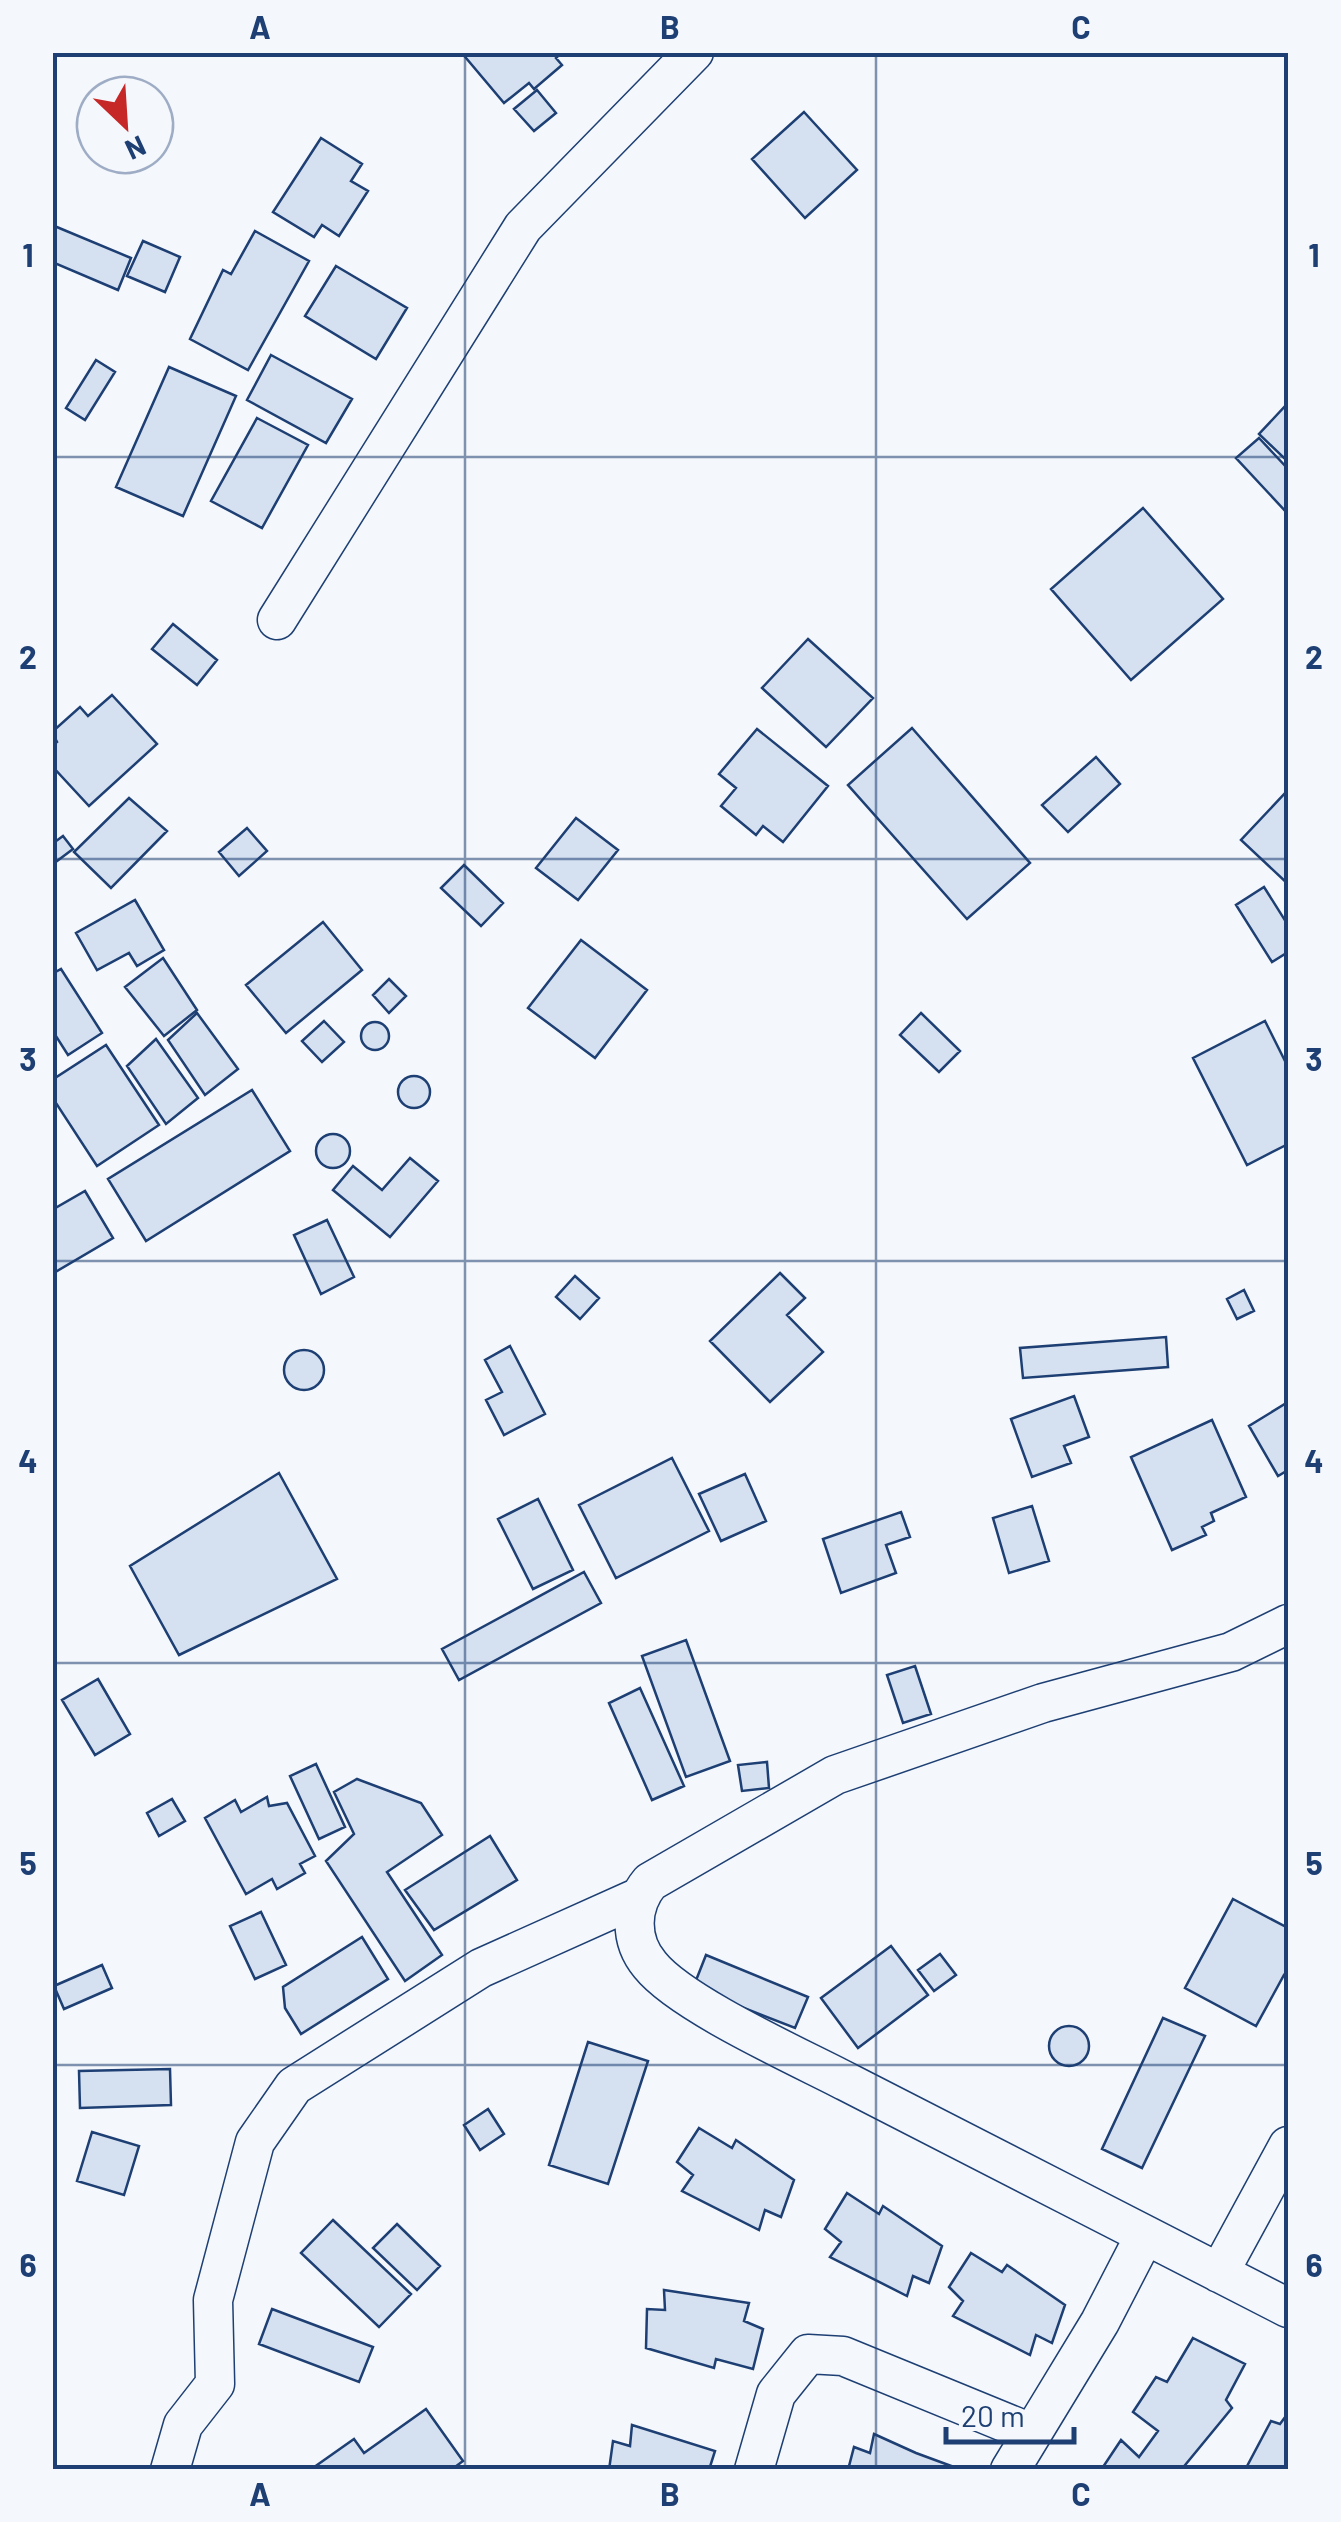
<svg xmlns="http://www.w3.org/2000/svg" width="1341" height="2522" viewBox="0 0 1341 2522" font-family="Barlow,sans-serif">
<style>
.building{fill:#d5e0f0;stroke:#1d3f73;stroke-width:2.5}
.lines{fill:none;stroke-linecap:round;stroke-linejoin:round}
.minor-casing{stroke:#1d3f73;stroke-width:41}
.minor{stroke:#f4f7fb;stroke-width:38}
.grid{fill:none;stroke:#1d3f73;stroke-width:2.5;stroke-opacity:0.55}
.neatline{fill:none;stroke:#1d3f73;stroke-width:4}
.grid-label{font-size:32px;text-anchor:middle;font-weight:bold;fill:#1d3f73}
</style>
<rect width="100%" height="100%" fill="#f4f7fb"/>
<path class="building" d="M461 52H562L556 58 562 65 534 89 529 83 504 103Z
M537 90 556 113 534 131 514 109Z
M804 112 857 170 805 218 752 159Z
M321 138 362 164 351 181 368 191 339 236 322 225 314 237 273 212Z
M52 225 131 258 118 290 52 262Z
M255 231 309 261 248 370 190 339 223 270 231 274Z
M143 241 180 257 165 292 127 276Z
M336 266 407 308 376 359 305 316Z
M271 355 352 399 326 443 247 400Z
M96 360 115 372 85 420 66 408Z
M169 367 236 396 183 516 116 487Z
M1288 403V453L1284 458 1259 434Z
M257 418 308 445 262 528 211 501Z
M1259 438 1288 469V514L1236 458Z
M1143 508 1223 599 1131 680 1051 589Z
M173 624 217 660 197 685 152 649Z
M808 639 873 698 826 747 762 688Z
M112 695 157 744 89 806 52 766V746L57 742 52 732 80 707 88 716Z
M912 728 1030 863 967 919 848 785Z
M757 729 828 786 783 842 763 826 756 835 721 806 736 788 719 774Z
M1096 757 1120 784 1068 832 1042 805Z
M1288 790V884L1241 840Z
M129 798 167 831 111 888 74 852Z
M576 818 618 850 578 900 536 868Z
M247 828 267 851 239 876 219 852Z
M63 836 73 849 53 864 52 844Z
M464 865 503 903 481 926 441 888Z
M1264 887 1288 925V952L1272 962 1236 905Z
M135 900 164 950 137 966 129 953 97 970 76 933Z
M323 922 362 970 286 1033 246 985Z
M581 940 647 990 595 1058 528 1008Z
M163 958 197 1010 164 1036 125 987Z
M61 969 102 1033 68 1055 52 1030V974Z
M389 979 406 996 389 1013 373 995Z
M197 1013 238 1069 205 1095 168 1040Z
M921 1013 960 1051 939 1072 900 1035Z
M324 1021 344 1042 322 1062 302 1041Z
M1265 1021 1288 1067V1144L1247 1165 1193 1058Z
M361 1036a14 14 0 1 1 28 0a14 14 0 1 1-28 0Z
M156 1039 198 1098 166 1124 127 1066Z
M106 1045 159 1125 97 1166 52 1097V1080Z
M398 1092a16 16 0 1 1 32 0a16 16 0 1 1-32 0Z
M252 1090 290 1151 146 1241 108 1179Z
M316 1151a17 17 0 1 1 34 0a17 17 0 1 1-34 0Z
M410 1158 438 1181 390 1237 333 1190 353 1166 382 1190Z
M85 1191 113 1238 52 1274V1210Z
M327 1220 354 1277 321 1294 294 1235Z
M780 1273 805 1298 787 1315 823 1352 770 1402 710 1341Z
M575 1276 599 1298 580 1319 556 1297Z
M1244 1290 1254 1311 1237 1319 1227 1299Z
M1166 1337 1168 1367 1023 1378 1020 1348Z
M510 1346 545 1414 504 1435 486 1400 502 1392 485 1360Z
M284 1370a20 20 0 1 1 40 0a20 20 0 1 1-40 0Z
M1074 1396 1089 1437 1064 1446 1071 1463 1032 1477 1011 1419Z
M1288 1402V1470L1278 1476 1249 1426Z
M1212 1420 1246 1497 1211 1513 1214 1521 1202 1527 1206 1535 1172 1550 1131 1457Z
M672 1458 709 1531 616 1578 579 1505Z
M279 1473 337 1579 179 1655 130 1566Z
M745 1474 766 1521 721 1541 699 1494Z
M538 1499 573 1570 533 1589 498 1519Z
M1032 1506 1049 1561 1009 1573 993 1518Z
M901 1512 910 1537 886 1545 896 1573 841 1593 823 1539Z
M584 1572 601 1603 459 1680 442 1649Z
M686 1640 730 1761 686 1777 642 1656Z
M915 1666 931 1714 903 1723 887 1675Z
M98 1679 130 1734 95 1755 62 1700Z
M640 1688 684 1786 652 1800 609 1703Z
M767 1762 769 1788 742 1791 738 1765Z
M316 1764 345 1827 319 1839 290 1776Z
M357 1779 421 1803 442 1835 387 1872 442 1955 405 1981 326 1861 354 1834 334 1792Z
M267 1797 269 1806 287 1803 315 1856 300 1864 305 1873 277 1889 272 1879 246 1894 205 1818 235 1800 241 1812Z
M172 1799 185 1821 159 1836 147 1813Z
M490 1836 517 1880 434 1930 405 1890Z
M1233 1899 1288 1928V1977L1284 1975 1256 2026 1185 1988Z
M261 1912 286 1965 255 1979 230 1926Z
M362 1937 388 1979 301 2034 285 2008 283 1987Z
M891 1946 928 1995 858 2048 821 1998Z
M940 1954 956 1975 934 1991 918 1970Z
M706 1955 808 1997 795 2028 693 1988Z
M102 1965 112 1988 64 2009 54 1986Z
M1163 2018 1205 2036 1142 2168 1102 2149Z
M1049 2046a20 20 0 1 1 40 0a20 20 0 1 1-40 0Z
M588 2042 648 2061 608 2184 549 2165Z
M170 2069 171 2105 80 2108 79 2071Z
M488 2109 504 2134 480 2150 464 2125Z
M699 2128 732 2148 736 2140 794 2180 781 2217 765 2210 759 2230 682 2191 693 2175 677 2162Z
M92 2132 139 2146 124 2195 77 2181Z
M847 2193 879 2214 883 2206 942 2246 929 2283 913 2276 907 2296 830 2257 841 2242 825 2229Z
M333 2220 411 2294 379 2327 301 2253Z
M397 2224 440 2266 417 2290 373 2248Z
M971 2253 1002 2272 1007 2265 1065 2305 1052 2343 1036 2335 1030 2355 953 2316 963 2301 949 2287Z
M664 2290 749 2303 744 2321 763 2329 753 2369 716 2359 714 2368 646 2348 647 2309 665 2310Z
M272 2309 373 2347 359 2382 259 2344Z
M1193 2338 1245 2364 1226 2400 1232 2408 1181 2470H1101L1121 2440 1139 2457 1158 2431 1133 2412 1156 2377 1167 2382Z
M426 2409 463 2461 451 2470H310L354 2439 364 2453Z
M1288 2413V2470H1245L1271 2421 1280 2424Z
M632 2425 715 2451 709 2470H609L613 2441 630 2446Z
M874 2434 916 2453 954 2467 848 2470 854 2447 870 2453Z"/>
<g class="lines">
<defs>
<path id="minor" d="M277 620 523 227 694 52
M1288 1624 1231 1652 1043 1703 835 1775 650 1882C630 1906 629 1940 650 1965 681 2004 799 2057 847 2082 994 2157 1141 2233 1288 2308
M1219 2273 1288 2146
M170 2470 183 2425 215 2384 213 2300 255 2142 294 2086 481 1968 637 1898
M754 2470 776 2394 808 2354 843 2356 1031 2433
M1010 2470 1100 2322 1145 2235"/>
</defs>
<use href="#minor" class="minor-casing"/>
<use href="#minor" class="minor"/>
</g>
<path class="grid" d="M465 52V2470M876 52V2470M52 457H1288M52 859H1288M52 1261H1288M52 1663H1288M52 2065H1288"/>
<rect width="1341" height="2522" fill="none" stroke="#f4f7fb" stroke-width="110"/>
<g transform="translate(125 125) rotate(155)"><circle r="48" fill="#f4f7fb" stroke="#9eadc5" stroke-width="2.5"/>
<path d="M0-8L18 38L0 25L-18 38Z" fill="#c62828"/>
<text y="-15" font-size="28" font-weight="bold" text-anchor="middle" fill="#1d3f73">N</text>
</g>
<path d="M946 2427v15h128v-15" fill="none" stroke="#1d3f73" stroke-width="5"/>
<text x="961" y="2427" font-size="30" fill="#1d3f73" stroke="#f4f7fb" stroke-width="8" paint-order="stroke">20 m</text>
<rect x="55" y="55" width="1231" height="2412" class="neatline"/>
<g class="grid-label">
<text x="260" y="39">A</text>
<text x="670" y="39">B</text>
<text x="1081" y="39">C</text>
<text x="28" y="267">1</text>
<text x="1314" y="267">1</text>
<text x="28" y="669">2</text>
<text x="1314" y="669">2</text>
<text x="28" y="1071">3</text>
<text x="1314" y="1071">3</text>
<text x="28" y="1473">4</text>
<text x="1314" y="1473">4</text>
<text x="28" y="1875">5</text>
<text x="1314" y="1875">5</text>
<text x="28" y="2277">6</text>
<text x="1314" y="2277">6</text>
<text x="260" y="2506">A</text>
<text x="670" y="2506">B</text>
<text x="1081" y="2506">C</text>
</g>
</svg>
